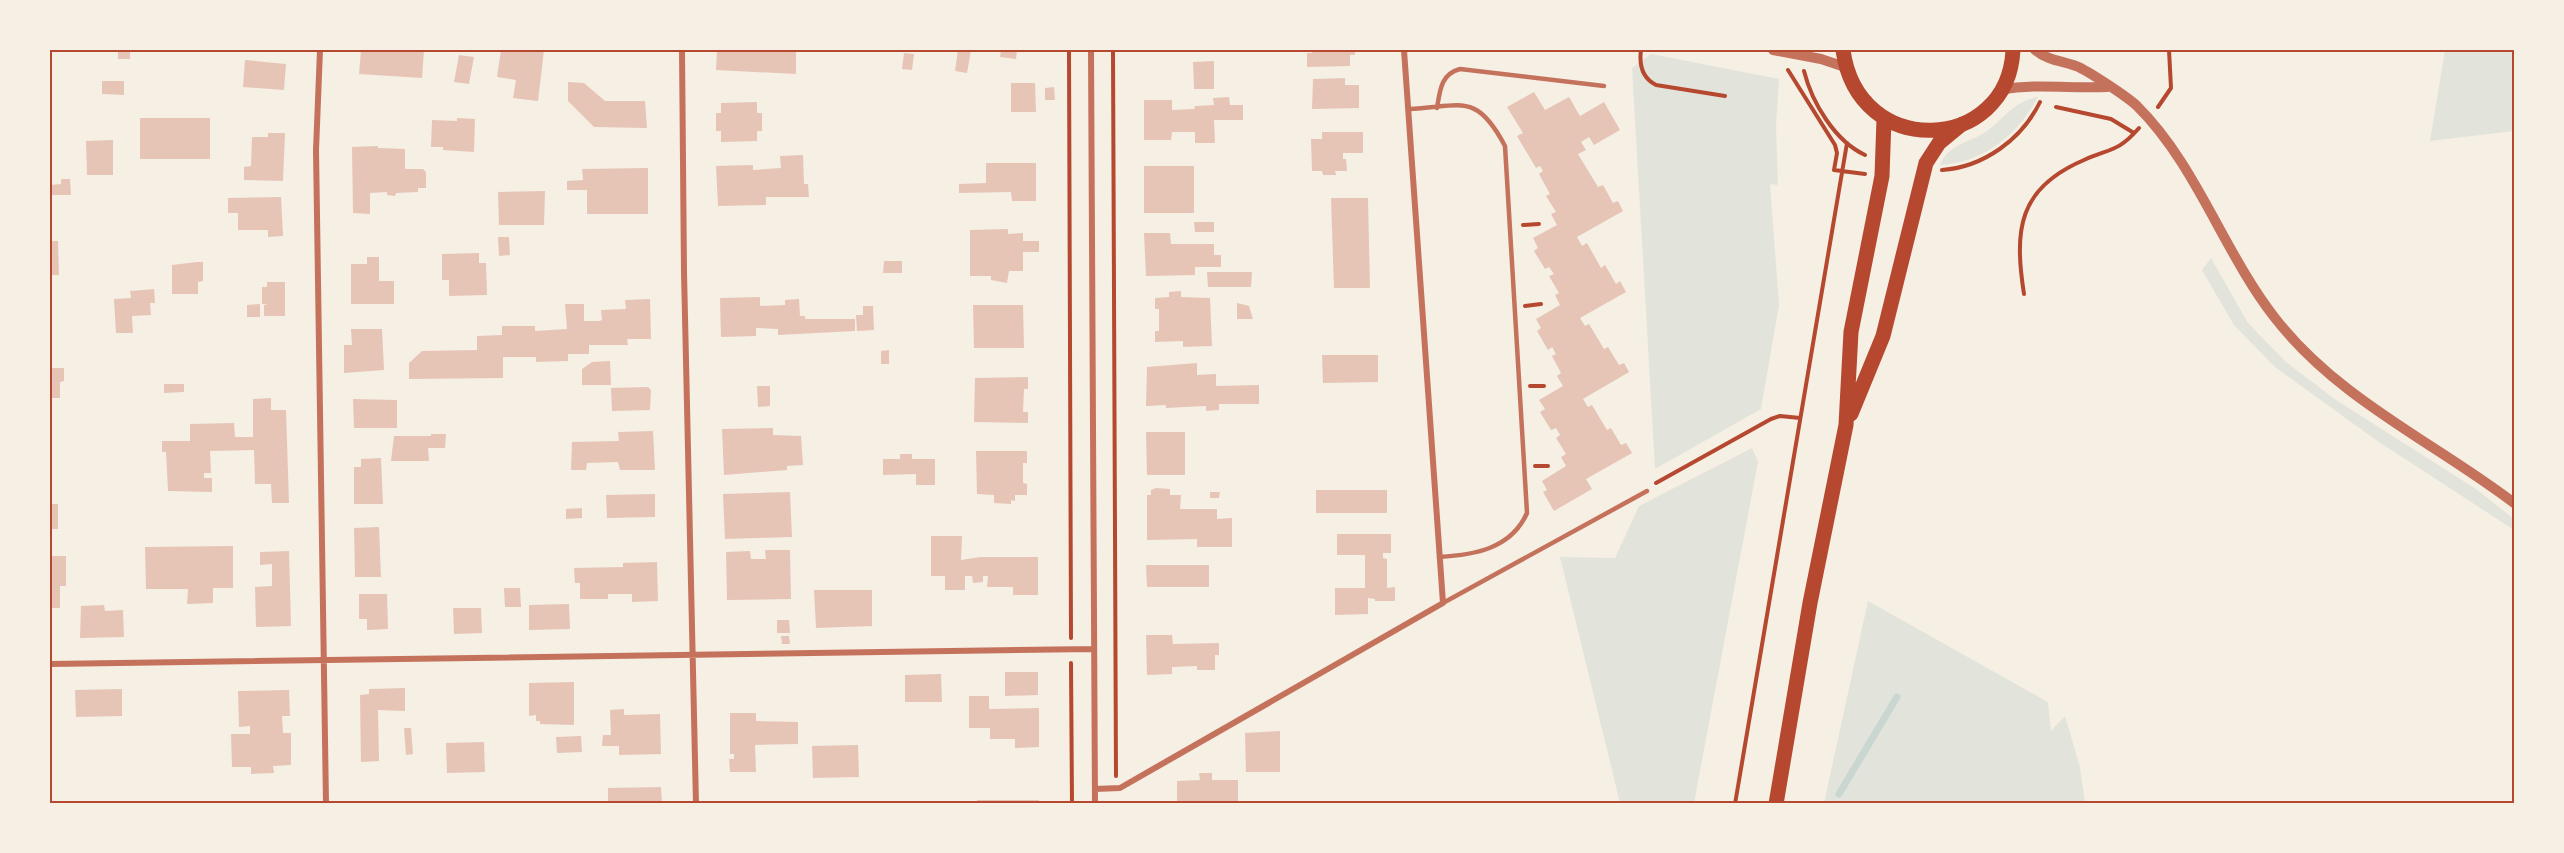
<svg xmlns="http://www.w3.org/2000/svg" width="2564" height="853" viewBox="0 0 2564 853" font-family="'Source Sans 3',sans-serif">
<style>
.green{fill:#e2e4dc}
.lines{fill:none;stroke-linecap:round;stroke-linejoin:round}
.stream{stroke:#c9d6d2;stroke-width:7}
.building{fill:#e6c5b7}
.path{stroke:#b5482f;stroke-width:4}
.service{stroke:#c5725c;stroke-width:4.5}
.minor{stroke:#c5725c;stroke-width:6}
.tertiary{stroke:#c5725c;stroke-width:10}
.primary{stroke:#b5482f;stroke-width:15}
.neatline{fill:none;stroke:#b5482f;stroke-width:2}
</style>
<rect width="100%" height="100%" fill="#f6efe4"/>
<path class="green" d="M2445 50H2514V131L2430 141Z
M1651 54 1779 79 1776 126 1778 185 1770 184 1779 305 1761 409 1655 469 1632 68Z
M2038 97C2018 134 1984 163 1940 165 1948 145 1967 143 1984 133 2004 120 2013 101 2038 97Z
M2211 258 2248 323 2286 362 2336 400 2476 489 2514 519V530L2376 440 2275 367 2234 325 2202 270Z
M1752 448 1758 462 1694 803H1620L1560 557 1615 558 1639 506Z
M1868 601 2048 702 2051 731 2065 716 2080 767 2085 803H1824Z"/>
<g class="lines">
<path class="stream" d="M1839 794 1897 697"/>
</g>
<path class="building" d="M118 50H130V59H118Z
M361 50H424L422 78 359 74Z
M501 50H544L538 101 513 98 516 80 497 77Z
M717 50H796V74L716 70Z
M958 50H971L967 73 955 71Z
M1001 50H1017L1016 59 1000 57Z
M1312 50H1355V55H1350V66L1307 67V53H1312Z
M904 53 914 54 912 70 902 69Z
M459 55 474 57 469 84 454 82Z
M245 60 286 64 284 90 243 87Z
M1214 61V89H1194L1193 62Z
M1345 78V85H1359V108L1312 109 1313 79Z
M102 81H124V95L102 94Z
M568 82 584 83 605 101H645L647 128 594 127 568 101Z
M1011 83H1035L1036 112H1011Z
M1054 87 1055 100H1045V88Z
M1534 92 1545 110 1569 97 1580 116 1604 102 1620 130 1594 145 1589 137 1581 142 1586 150 1578 154 1598 187 1603 185 1613 203 1618 201 1623 211 1577 237 1582 246 1587 243 1601 268 1605 265 1616 284 1620 281 1626 292 1580 318 1585 326 1589 324 1604 349 1608 347 1619 365 1624 363 1629 372 1583 399 1588 407 1592 405 1607 430 1611 428 1621 445 1626 443 1632 453 1586 479 1592 489 1554 511 1543 492 1547 490 1542 481 1566 466 1561 457 1566 454 1556 438 1560 435 1556 428 1551 430 1540 412 1545 409 1539 400 1563 386 1557 376 1561 373 1552 356 1556 354 1552 347 1548 350 1537 331 1541 328 1536 319 1560 305 1555 295 1559 293 1549 276 1554 274 1549 267 1545 269 1534 251 1538 248 1533 238 1557 225 1551 214 1556 212 1546 196 1550 194 1539 174 1543 171 1540 166 1536 168 1517 136 1523 133 1507 107Z
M1229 97 1230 105H1243V120H1214L1215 143H1195V132H1172L1171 140H1144V100H1172V110L1194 109 1195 106 1214 105 1213 98Z
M757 102V113H762V131H757V141L721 142V131H716V113H721V103Z
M140 118H210V159H140Z
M457 118 475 119 474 152 443 150V147H431L432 120 457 121Z
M1322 132H1363V153H1343V159H1346L1347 171H1335L1336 175H1323L1322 171H1312L1311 139H1322Z
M268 133H285L283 181 244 180V167L251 166 252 137H268Z
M113 140V175H87L86 141Z
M378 146V148L405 149V169H423L426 172V188H418V192L396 193 395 196 387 195V192L370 193V214L353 213 352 147Z
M803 155 804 184H808L809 197H766V205L718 206 716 166 753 165V170L781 168 780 156Z
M986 163H1036V201H1012L1011 192 959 193V184L986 183Z
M1144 166H1194V213H1144Z
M648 168V214H587V190H567V181L583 180 582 169Z
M61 179H70L71 195H50V185L61 184Z
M545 191 544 225H499L498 192Z
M281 197 283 236 268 237V230H238V213H228V198Z
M1331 198H1368L1370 288H1334Z
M1194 222H1214V232H1195Z
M1008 229V234L1023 233V241H1039V252H1023V271H1009L1007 283 991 280V276H970V230Z
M1144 233H1170L1171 244H1214V255H1221V267H1195V275L1146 276Z
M498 237H509L510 255 499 256Z
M50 241H58L59 275H50Z
M479 253V263H486L487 295 449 296V280H442V254Z
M367 257H379V281H394V304H351V264H367Z
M884 261H902V273H883Z
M197 262H203V281L198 282V294H172V265Z
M1207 272H1252L1251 287H1208Z
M267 282H285V316H264V305L268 304H262V287H267Z
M154 289 155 303H150L151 315 132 316 133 333H116L114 299 131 298 130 291Z
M1181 291V297L1210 298 1212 346 1183 347V341L1155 342V331H1159V309H1155V298L1169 297V292Z
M760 297V306L785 305V300L799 299 800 316H805V319H855V331L778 335V329L756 328V336L721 337 720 298Z
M650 299 651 339H627L628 345H589V354H568V361L536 362V357H503V378L409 379V363L422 351 477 350V336L502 335V326H535V331L567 329 565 304H584V321H599L602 320 601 310 626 309 625 300Z
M1237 303 1249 306 1253 319H1237Z
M260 304V317H247V305Z
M973 305H1023L1024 348H974Z
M863 306H873L874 330 857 331 856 315H863Z
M351 329H382L384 370 344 373V345H352Z
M889 350V364H881V351Z
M1322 355H1378V382L1323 383Z
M610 361 611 385H582V369L592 362Z
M1197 363V375L1216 374V386L1259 385V404H1219V410L1206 411V406L1166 408V405L1146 406 1147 367Z
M50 368H64V381L60 382V398H52V401H50Z
M1028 377V389H1024L1023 412H1028V423L974 422 975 378Z
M164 384H184V392L164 393Z
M757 386H770V406L758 407Z
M648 387 651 390 650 410 612 411 611 388Z
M271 398V410H286L289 503H272L271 484H255L254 450 210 451 211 473H204V478H212V492L168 491 166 452H162V441H190V424L234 423 235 437H253V399Z
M353 399 397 400V428H354Z
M773 428V435L801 436 803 465 787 466V470L724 475 722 429Z
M653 431 655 470H620L618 462 587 463 586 470H571L572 442 619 441 618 432Z
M1146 432H1185V475H1147Z
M431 434H446L445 448H428L429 461H391L394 436H431Z
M976 451H1027V463H1023V483L1027 484V495H1015V501L1011 500V504L994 503V495L977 494Z
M900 454H912V459H935V485H916V474L883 475V459H900Z
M381 458 383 504H354V467H361V459Z
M1156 488 1170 489V495H1181L1180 509H1217V519L1232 518V547H1197V539L1147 540V495H1151V490Z
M1316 490H1387V513H1316Z
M790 492 792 537 725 539 723 494Z
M1210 492H1220L1219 498H1210Z
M655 494V517L607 518 606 495Z
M50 504H58V529H50Z
M582 508V518L566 519V509Z
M379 527 381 577H355L354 528Z
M1337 534H1391V553H1383V558L1387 559V588L1395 587V601H1375V599L1368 598V614L1335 615V588H1365V555H1337Z
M931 536H962L961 560 980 557H1038V595H1013V587H987L988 576H983V582L973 583 972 576H965V590H945V576H931Z
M233 546V588H213V603L187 604 188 589H146L145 547Z
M765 550H790L791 599 727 600 726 552 750 551 751 559H766Z
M289 551 291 626 256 627 255 587 272 586V564L260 565V552Z
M50 556H66V586H60V608H50Z
M657 562 658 601 632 602V594H608V599H580V583H575L574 568 623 567V563Z
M1146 565H1209V587H1147Z
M504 588H520L521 607H505Z
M814 590H872V626L816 628Z
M359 594H387L388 629 367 630V619H359Z
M569 604 570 629 529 630V605Z
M104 605 105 611 123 610 124 637 80 638 81 606Z
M453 608H481L482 633 454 634Z
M777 620H789L790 633H777Z
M1146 635H1172L1173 644 1219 643V655H1215V670H1197V666L1172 667V674L1147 675Z
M781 636H789L790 644H782Z
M1005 672H1038V695L1005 696Z
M941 674 942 702H905V675Z
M574 682V725L540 724V721H536V715L529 716V683Z
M405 688V711L378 710 379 761 361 762 360 695 369 694V689Z
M122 689V716L76 717 75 690Z
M289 690 290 716H282L283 733H291V765L273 766 274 773 251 774V767H232L231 734H250V726L239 727 238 691Z
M969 696H989V709L1039 708V747L1015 748V739H990V728H969Z
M624 709V715L660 714 661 754 619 755V746H602L603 735H611L610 710Z
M730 713H756V721L798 722V744L755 745 756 772H730L729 759H734V754H730Z
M404 728H411L413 754 406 755Z
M1280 731V772H1246L1245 733Z
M581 736 582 752 557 753 556 737Z
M484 742 485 772 447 773 446 743Z
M858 745 859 777 813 778 812 746Z
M1199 773H1212V780H1238V804H1177V781L1200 780Z
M661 787 662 804H608V788Z
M977 800H1039V804H977Z"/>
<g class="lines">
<path class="path" d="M1069 50 1071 638
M1113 50 1116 776
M1641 50C1639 65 1642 78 1656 85L1725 96
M1788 70 1835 145 1837 153 1834 170 1865 174
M1804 71C1812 103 1835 141 1865 155
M2056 107 2111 119 2134 133
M2158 107 2171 88 2169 50
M1942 170C1984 167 2022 139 2040 102
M1523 225 1539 224
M2024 294C2014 230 2018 188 2084 160 2111 148 2118 152 2139 128
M1525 306 1541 304
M1530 386H1544
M1535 466H1548
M1656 483 1771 419 1780 416 1800 418
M1071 663 1072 804
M1735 804 1847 143"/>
<path class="service" d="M1437 108C1440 90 1441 74 1460 69L1604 86
M1409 109C1461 107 1476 91 1505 146L1527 513C1511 549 1474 555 1439 557
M1443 603 1647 491"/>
<path class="minor" d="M320 50 316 150 326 804
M682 50 684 272 696 804
M1091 50 1095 804
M50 664 1093 649
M1095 789 1120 788 1443 603 1404 50"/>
<path class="tertiary" d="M1773 50 1821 59 1845 67
M2035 50C2047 60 2062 61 2076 66 2087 70 2129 98 2137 106 2196 164 2224 253 2275 318 2339 400 2434 442 2514 503
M2001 90C2036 83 2072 89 2107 87"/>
<path class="primary" d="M1843 50C1858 161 2008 153 2013 50
M1851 414 1883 336 1926 163 1939 143 1962 124
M1776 804 1810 603 1846 425 1851 332 1882 176 1884 119"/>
</g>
<rect width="2564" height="853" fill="none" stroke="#f6efe4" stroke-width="102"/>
<rect x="51" y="51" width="2462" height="751" class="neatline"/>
</svg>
